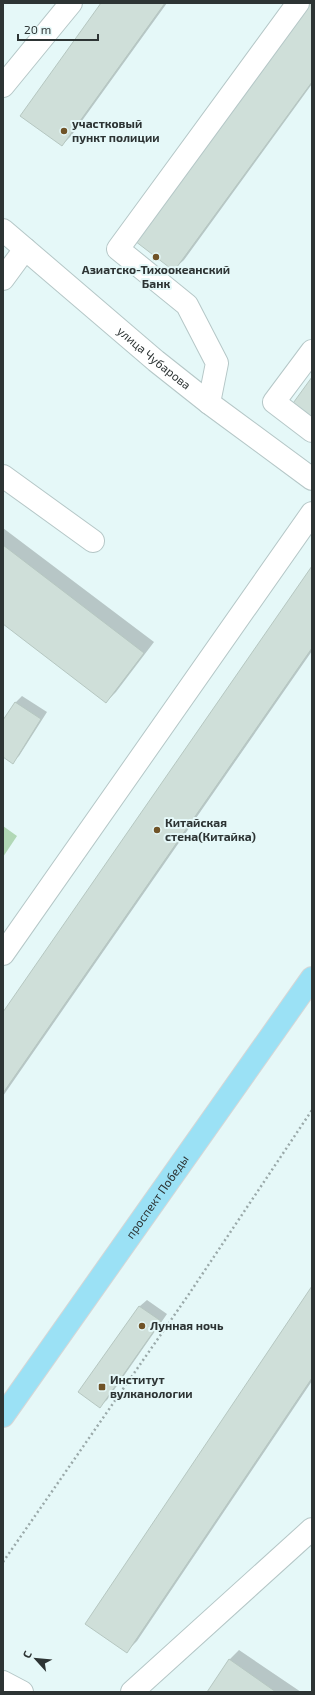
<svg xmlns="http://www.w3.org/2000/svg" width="315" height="1695" viewBox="0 0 315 1695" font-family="'Exo 2',sans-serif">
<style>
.green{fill:#b1d8b6}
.shadow{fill:#0003}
.building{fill:#cfdfd9;stroke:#b6c7c1}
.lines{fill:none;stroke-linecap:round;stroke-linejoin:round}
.minor-casing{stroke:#b5c7c7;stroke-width:24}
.major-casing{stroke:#d5d6d6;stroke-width:24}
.path{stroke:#9aa9a9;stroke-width:2.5;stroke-dasharray:2 3;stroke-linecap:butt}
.minor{stroke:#fff;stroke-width:22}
.major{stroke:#9be1f5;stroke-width:22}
.poi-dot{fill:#705327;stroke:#e5f8f8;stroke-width:1.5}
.labels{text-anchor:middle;stroke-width:4;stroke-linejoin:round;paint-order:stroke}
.poi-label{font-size:12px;font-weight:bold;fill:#2d3434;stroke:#e5f8f8;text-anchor:start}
.street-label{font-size:12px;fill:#2d3434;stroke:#e5f8f8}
</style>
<rect width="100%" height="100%" fill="#e5f8f8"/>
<path class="green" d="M3 826 17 836 3 857Z"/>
<path class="shadow" d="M102 3H167L71 136 62 145Z
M311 3 312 84 184 260 174 269Z
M3 528 154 642 116 692 106 702 3 623Z
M312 567V651L3 1096V1014Z
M22 696 47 712 19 756 12 762 3 756V722L15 703Z
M312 1288V1381L137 1641 127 1651Z
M147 1300 167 1314 107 1400 100 1406 80 1392 140 1306Z
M239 1650 301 1692H208L229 1660Z"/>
<path class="building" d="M101 3H165L62 146 20 116Z
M310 3H312V82L174 271 135 241Z
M312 377V422L291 406Z
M3 545 144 653 106 703 3 624Z
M312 566V648L3 1093V1012Z
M15 702 41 719 13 764 3 757V720Z
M312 1286V1378L127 1653 85 1624Z
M139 1306 161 1321 100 1408 78 1392Z
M229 1659 276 1692H207Z"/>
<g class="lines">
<defs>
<g id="minor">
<path d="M3 86 71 3"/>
<path id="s1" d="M3 230 156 361 209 403 312 479"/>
<path d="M3 279 25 249"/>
<path d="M312 351 274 402 312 431"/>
<path d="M209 403 217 363 187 305 118 249 298 3"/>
<path d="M3 476 93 541"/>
<path d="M3 954 312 513"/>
<path d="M3 1682 22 1692"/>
<path d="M132 1692 312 1529"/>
</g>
<g id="major">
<path id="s2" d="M3 1416 312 978"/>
</g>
</defs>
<use href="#minor" class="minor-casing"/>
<use href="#major" class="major-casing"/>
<path class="path" d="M3 1562 189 1294 312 1110"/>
<use href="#minor" class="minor"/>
<use href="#major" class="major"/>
</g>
<g class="poi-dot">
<circle cx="64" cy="131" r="4"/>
<circle cx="156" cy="257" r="4"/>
<circle cx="157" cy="830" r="4"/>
<circle cx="142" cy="1326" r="4"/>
<rect x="98" y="1383" width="8" height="8" rx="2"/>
</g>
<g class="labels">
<g class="poi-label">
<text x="72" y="128">участковый<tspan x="72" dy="14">пункт полиции</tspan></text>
<text x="156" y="274" text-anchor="middle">Азиатско-Тихоокеанский<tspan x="156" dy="14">Банк</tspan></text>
<text x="165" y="827">Китайская<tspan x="165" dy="14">стена(Китайка)</tspan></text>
<text x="150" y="1330">Лунная ночь</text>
<text x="110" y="1384">Институт<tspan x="110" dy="14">вулканологии</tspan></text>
</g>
<g class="street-label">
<text dy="4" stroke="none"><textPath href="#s1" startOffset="198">улица Чубарова</textPath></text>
<text dy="4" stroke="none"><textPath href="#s2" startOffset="268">проспект Победы</textPath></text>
</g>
</g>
<rect width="315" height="1695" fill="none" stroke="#2d3434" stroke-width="8"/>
<g transform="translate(36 1659) rotate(297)" stroke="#e5f8f8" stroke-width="3" paint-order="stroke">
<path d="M0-3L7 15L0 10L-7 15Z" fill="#2d3434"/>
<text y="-6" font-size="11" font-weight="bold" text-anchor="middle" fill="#2d3434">С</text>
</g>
<path d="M18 34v6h80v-6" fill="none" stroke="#2d3434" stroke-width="2"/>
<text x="24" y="34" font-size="12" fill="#2d3434" stroke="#e5f8f8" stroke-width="3" paint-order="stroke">20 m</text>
</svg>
